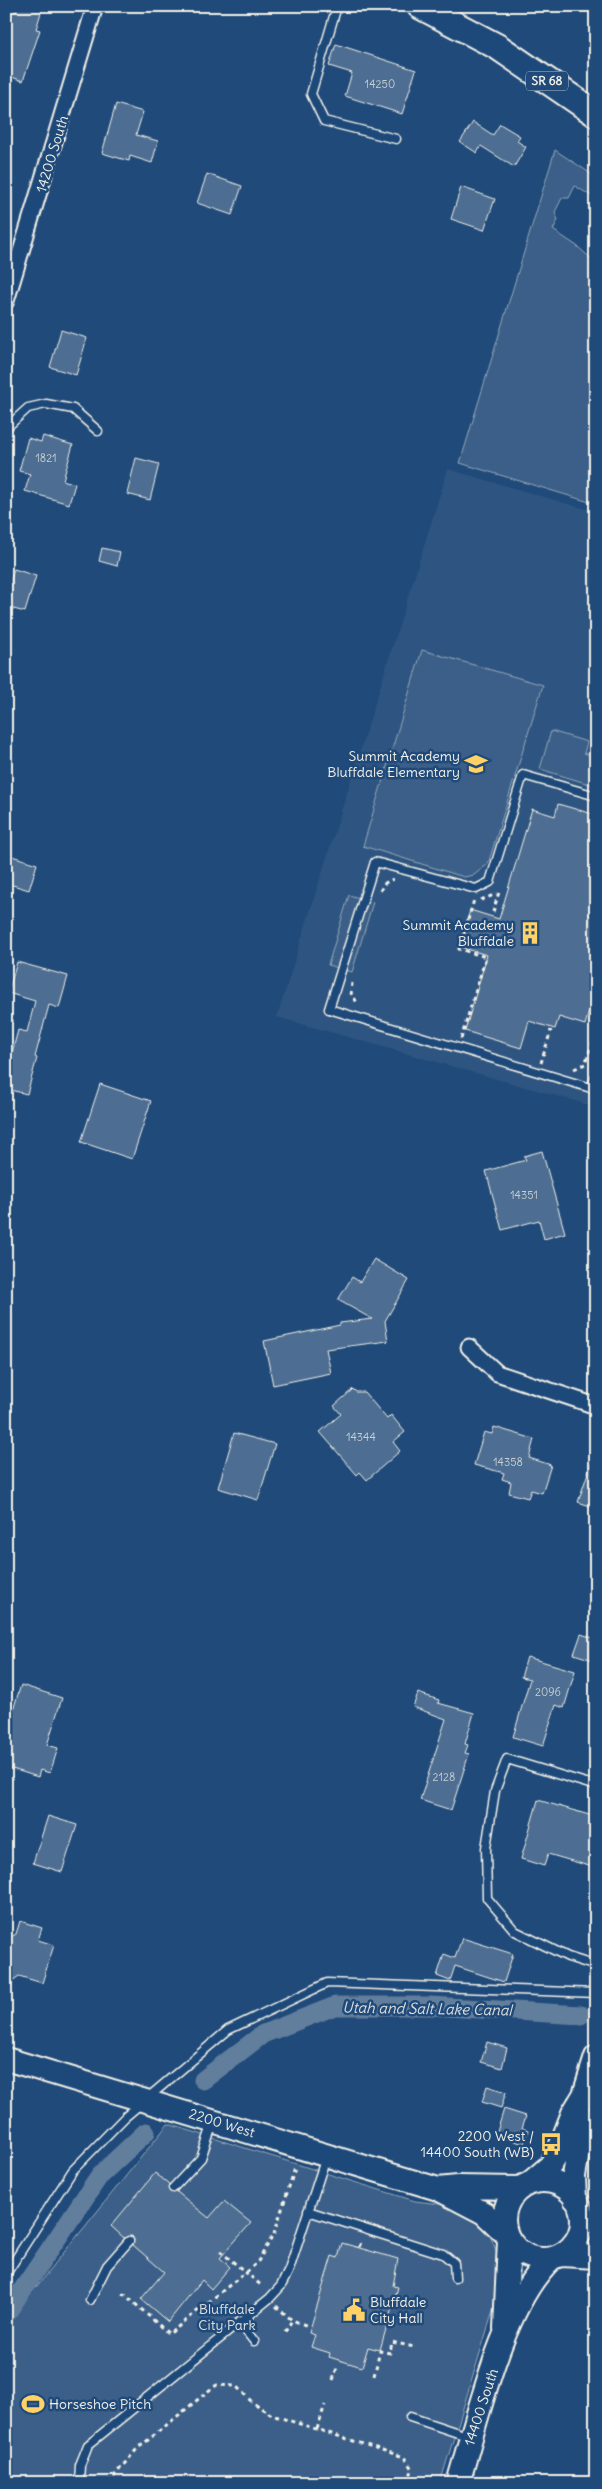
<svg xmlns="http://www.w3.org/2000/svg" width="602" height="2489" viewBox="0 0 602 2489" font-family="Delius,sans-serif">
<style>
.built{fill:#2d5581}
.green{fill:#3a5f88;stroke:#97a8b8}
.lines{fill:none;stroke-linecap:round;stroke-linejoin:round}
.canal{stroke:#627e9d;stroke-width:19}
.building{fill:#4d6e92;stroke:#f4f1e8}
.lane-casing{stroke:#f4f1e8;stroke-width:11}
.street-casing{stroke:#f4f1e8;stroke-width:19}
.secondary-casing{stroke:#f4f1e8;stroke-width:26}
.primary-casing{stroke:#f4f1e8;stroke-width:29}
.path{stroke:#f4f1e8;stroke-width:3;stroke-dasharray:4 4;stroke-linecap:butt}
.lane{stroke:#1f4a7a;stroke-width:8}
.street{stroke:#1f4a7a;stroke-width:15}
.secondary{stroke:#1f4a7a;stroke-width:22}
.primary{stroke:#1f4a7a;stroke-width:25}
.labels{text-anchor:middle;stroke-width:5;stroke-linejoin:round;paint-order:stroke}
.number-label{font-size:11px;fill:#cad0d2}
.shield{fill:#1f4a7a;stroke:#b4bfc7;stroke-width:1}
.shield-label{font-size:12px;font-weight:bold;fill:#f4f1e8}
.street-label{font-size:14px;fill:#f4f1e8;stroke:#1f4a7a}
.poi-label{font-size:14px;fill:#f4f1e8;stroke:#1f4a7a;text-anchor:end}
.park-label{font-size:14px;fill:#e1e2de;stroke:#1f4a7a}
.water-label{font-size:15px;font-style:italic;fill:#dee0dd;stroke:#1f4a7a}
</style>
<rect width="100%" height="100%" fill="#1f4a7a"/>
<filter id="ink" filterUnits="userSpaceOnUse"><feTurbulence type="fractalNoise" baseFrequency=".02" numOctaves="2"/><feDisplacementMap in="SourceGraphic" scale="10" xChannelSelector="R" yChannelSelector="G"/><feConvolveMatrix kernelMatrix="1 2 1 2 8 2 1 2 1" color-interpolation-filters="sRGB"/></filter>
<g filter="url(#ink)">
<path class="built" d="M448 469 596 512V1107L277 1017Z"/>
<path class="green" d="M555 150 596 177V199L575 186 569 198H562L555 212 558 220 553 230 577 246 596 263V504L460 463Z
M422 650 543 685 488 864 474 875 464 877 363 846Z
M551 731 587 742 584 753 596 757V786L540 769Z
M349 895 373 902 352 972 328 965Z
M168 2124 415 2201 448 2205 472 2214 489 2233 497 2253 496 2301 440 2483H6V2324Z"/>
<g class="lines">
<path class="canal" d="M203 2080 263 2034 335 2006H430L581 2015
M6 2314 100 2175 146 2132"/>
</g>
<path class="building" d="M18 6H43L36 29 40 30 23 81 6 75V34L13 11 16 12Z
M336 44 416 70 402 114 345 96 352 73 329 66Z
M116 104 143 112 136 135 158 141 152 163 130 156 129 161 102 153Z
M473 122 493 135 500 124 520 136 517 141 526 147 514 167 481 146 477 153 460 142Z
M207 174 242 186 232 215 197 203Z
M461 187 495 199 484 230 451 219Z
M61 330 87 338 76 375 50 367Z
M43 436 73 445 63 480 75 484 69 504 25 491 30 474 19 471 28 438 41 442Z
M136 458 159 464 150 500 127 494Z
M102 548 120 552 117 566 99 561Z
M14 569 36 576 25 612 6 607V585H9Z
M558 804 596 815V987L585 1025 559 1017 555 1029 529 1021 521 1048 465 1031 487 955 460 947 470 910 499 919 532 809 555 816Z
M6 854 37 864 29 890 6 883Z
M17 962 68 976 59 1008 49 1005 35 1057 37 1058 27 1094 6 1089V1063L9 1064 18 1030 27 1032 35 1001 8 993Z
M100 1084 151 1101 132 1159 81 1142Z
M542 1151 565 1233 544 1239 539 1220 502 1230 486 1171 526 1160 524 1156Z
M374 1259 409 1280 385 1321 388 1341 326 1349 331 1373 273 1385 264 1341 340 1325V1323L372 1319 338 1300 352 1277 360 1282Z
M353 1389 356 1392H364L387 1419 391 1415 405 1432 393 1442 400 1451 367 1480 360 1472 357 1475 320 1432 341 1414 334 1406Z
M494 1427 534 1439 529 1458 551 1465 542 1493 531 1490 528 1498 509 1493 511 1482 502 1479 504 1473 474 1465 484 1432 492 1434Z
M234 1433 275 1444 258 1500 218 1488Z
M593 1458H596V1508L578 1502Z
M581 1634 596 1639V1661L574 1654Z
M527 1657 575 1671 564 1708 556 1705 543 1746 513 1737 530 1679 521 1677Z
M21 1685 62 1698 47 1745 58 1748 50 1773 40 1770 38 1777 6 1767V1732Z
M418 1693 439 1700 438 1703 474 1713 465 1744 468 1745 465 1753 469 1754 451 1810 420 1800 446 1719 413 1707Z
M538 1800 596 1817V1868L548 1854 544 1866 521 1859Z
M48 1816 77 1825 62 1872 33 1863Z
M20 1921 42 1928 38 1940 54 1945 42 1983 19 1976 12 1981 6 1972V1940L16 1934Z
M462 1938 513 1954 504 1982 455 1966 450 1981 437 1976 444 1954 455 1958Z
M487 2042 507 2048 502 2068 481 2062Z
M487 2086 506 2092 501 2108 482 2102Z
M504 2109 526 2116 522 2128 528 2130 524 2144 496 2135Z
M155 2173 169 2184 170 2192H177L209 2218 224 2201 251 2223 220 2258 230 2267 211 2289 202 2280 168 2322 141 2299 164 2272 133 2245 134 2240 132 2236 124 2238 111 2226Z
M342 2243 398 2259 393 2286 398 2287 380 2350 368 2347 362 2367 329 2357 330 2353 311 2347 315 2335 309 2333 332 2256 338 2258Z"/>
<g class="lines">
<defs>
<path id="lane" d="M337 6 311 94 324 121 396 139
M6 428 28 408 46 404 73 409 98 431
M596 796 523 775 490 882 476 889 375 862 329 1009 591 1088 596 1092
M591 1088 596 1077
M596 1786 507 1759 495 1791 486 1848 487 1898 515 1931 568 1957 596 1966
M173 2188 201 2158 213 2123
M308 2211 443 2254 454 2263 455 2278
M6 2274 73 2170 125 2117 228 2030 327 1983 596 1993
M90 2300 107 2266 129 2241
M239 2322 254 2341
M410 2417 470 2437
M79 2483 80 2465 88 2445 270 2298 281 2286 289 2270 326 2157"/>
<path id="street" d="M6 301 95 6
M469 1347 497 1373 596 1406"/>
<path id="secondary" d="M6 2059 438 2189 484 2213 506 2234
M504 2220a39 39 0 1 1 78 0a39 39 0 1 1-78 0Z
M530 2183 550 2166 557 2155 573 2113 584 2095 596 2057
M438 2189 458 2187 521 2188
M575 2199 574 2176 584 2118
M562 2255 596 2257
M505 2329 509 2240
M458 2483C478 2417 502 2305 552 2258"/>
<path id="primary" d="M420 6 498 47 596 114"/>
</defs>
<use href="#lane" class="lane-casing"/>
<use href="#street" class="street-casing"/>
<use href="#secondary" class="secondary-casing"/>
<use href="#primary" class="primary-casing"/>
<path class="path" d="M380 891 385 883 393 879
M481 900 496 894
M493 912 499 892
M352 983 351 993 358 1004
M461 1039 486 957 459 949 474 900
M541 1063 551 1030
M574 1069 585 1064 596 1034
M359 2247 362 2240
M220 2251 262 2286
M123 2293 169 2334 257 2263 274 2234 295 2168
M276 2306 292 2320 308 2326
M285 2332 292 2320
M374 2376 380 2351 390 2353 392 2342 414 2347
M333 2380 338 2365
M317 2429 325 2405
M108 2483 137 2449 212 2388 217 2385 236 2386 253 2403 272 2415 404 2457 412 2469 409 2483"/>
<use href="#lane" class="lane"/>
<use href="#street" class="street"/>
<use href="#secondary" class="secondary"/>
<use href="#primary" class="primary"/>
</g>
</g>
<defs>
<symbol id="school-bare" viewBox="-9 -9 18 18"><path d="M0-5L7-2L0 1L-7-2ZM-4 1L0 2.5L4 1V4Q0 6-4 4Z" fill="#ffd166" stroke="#1f4a7a" stroke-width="2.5" paint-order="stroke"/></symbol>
<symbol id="building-bare" viewBox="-9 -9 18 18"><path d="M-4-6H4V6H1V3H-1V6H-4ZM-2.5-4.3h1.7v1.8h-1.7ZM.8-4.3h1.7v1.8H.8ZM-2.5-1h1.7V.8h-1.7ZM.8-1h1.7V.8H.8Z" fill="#ffd166" stroke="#1f4a7a" stroke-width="2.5" paint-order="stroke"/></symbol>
<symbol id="bus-bare" viewBox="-9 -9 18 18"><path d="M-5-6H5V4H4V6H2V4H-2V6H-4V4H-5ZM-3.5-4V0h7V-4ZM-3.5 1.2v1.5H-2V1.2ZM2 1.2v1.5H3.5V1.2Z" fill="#ffd166" stroke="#1f4a7a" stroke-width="2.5" paint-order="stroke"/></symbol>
<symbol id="civic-bare" viewBox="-9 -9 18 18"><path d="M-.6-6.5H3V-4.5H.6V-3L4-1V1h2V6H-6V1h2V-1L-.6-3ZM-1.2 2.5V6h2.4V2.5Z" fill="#ffd166" stroke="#1f4a7a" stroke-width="2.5" paint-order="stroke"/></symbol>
<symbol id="stadium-bare" viewBox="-9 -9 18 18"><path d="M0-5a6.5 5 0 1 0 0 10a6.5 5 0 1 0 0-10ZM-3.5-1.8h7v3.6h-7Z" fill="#ffd166" stroke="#1f4a7a" stroke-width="2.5" paint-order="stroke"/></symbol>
</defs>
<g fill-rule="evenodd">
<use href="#school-bare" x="460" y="748" width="32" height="32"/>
<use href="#building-bare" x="514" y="917" width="32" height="32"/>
<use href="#bus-bare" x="535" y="2128" width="32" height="32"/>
<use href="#civic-bare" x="338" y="2294" width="32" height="32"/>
<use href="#stadium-bare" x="17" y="2388" width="32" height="32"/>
</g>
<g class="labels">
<g class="number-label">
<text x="380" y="88">14250</text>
<text x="46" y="462">1821</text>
<text x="524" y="1199">14351</text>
<text x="361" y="1441">14344</text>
<text x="508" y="1466">14358</text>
<text x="548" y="1696">2096</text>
<text x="444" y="1781">2128</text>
</g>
<rect class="shield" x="526" y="71.5" width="42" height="19" rx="4"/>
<g class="shield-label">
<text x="547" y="85">SR 68</text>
</g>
<g class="street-label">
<text transform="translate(52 154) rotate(-73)" y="5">14200 South</text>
<text transform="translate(222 2123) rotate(17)" y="5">2200 West</text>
<text transform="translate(481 2407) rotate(-72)" y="5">14400 South</text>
</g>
<g class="poi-label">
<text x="460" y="761">Summit Academy<tspan x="460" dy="16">Bluffdale Elementary</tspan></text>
<text x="514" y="930">Summit Academy<tspan x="514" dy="16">Bluffdale</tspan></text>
<text x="534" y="2141">2200 West /<tspan x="534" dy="16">14400 South (WB)</tspan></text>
<text x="370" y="2307" text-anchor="start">Bluffdale<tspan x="370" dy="16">City Hall</tspan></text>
<text x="49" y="2409" text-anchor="start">Horseshoe Pitch</text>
</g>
<g class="park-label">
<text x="227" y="2314">Bluffdale<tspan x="227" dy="16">City Park</tspan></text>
</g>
<g class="water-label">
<text transform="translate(427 2009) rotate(1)" y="5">Utah and Salt Lake Canal</text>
</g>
</g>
<rect width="602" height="2489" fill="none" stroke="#1f4a7a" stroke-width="25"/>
<rect x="12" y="12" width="577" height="2464" fill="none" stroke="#f4f1e8" stroke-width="2" filter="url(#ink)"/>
</svg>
